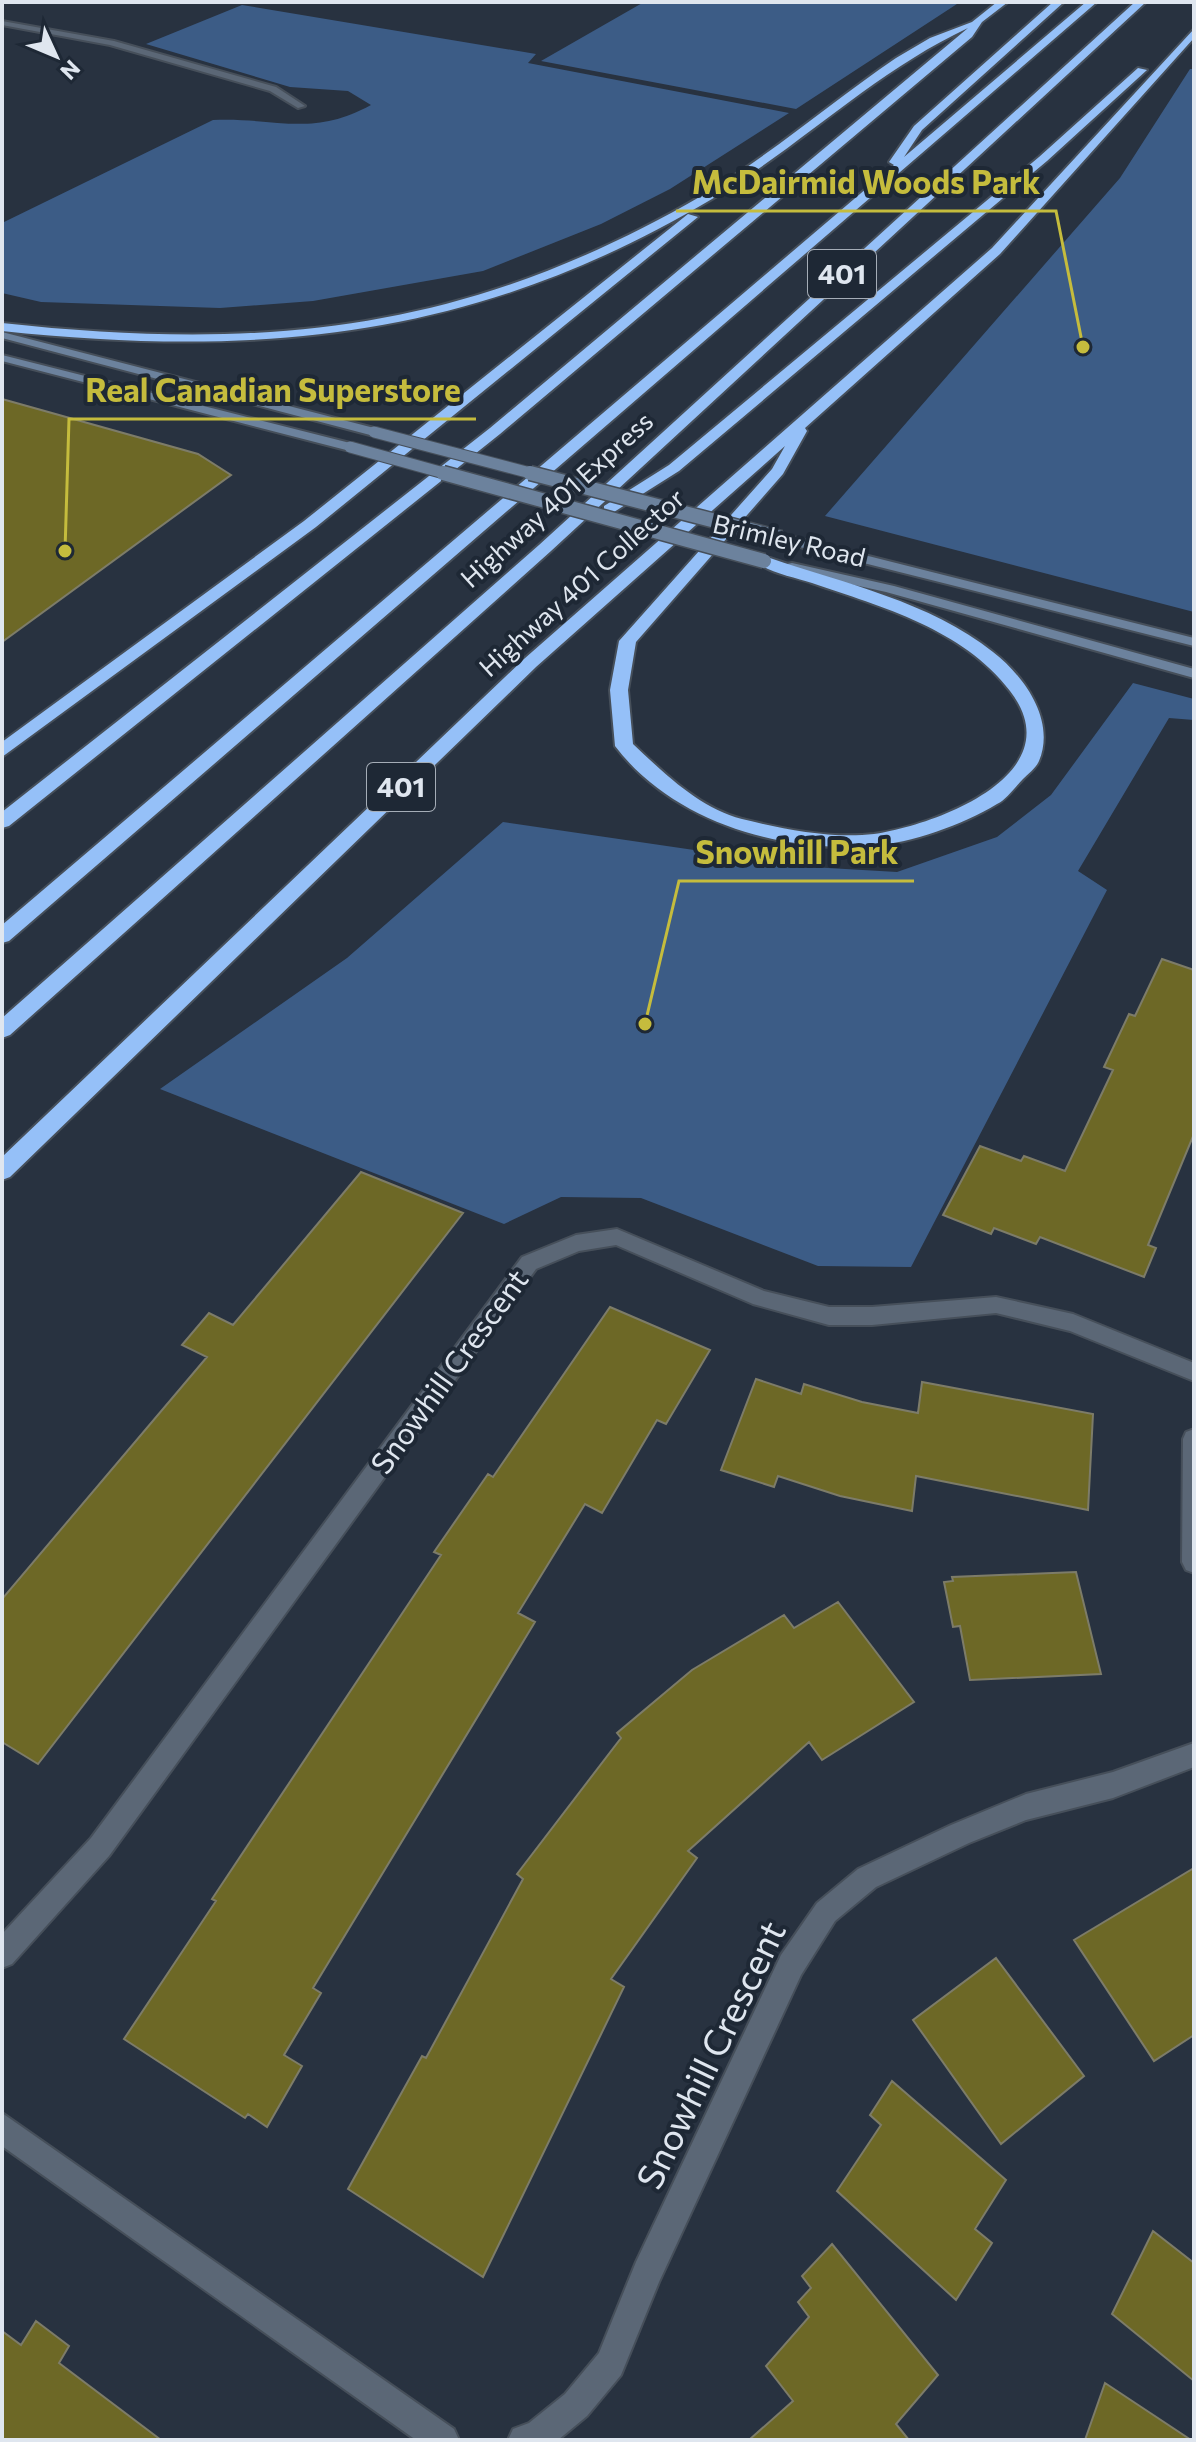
<svg xmlns="http://www.w3.org/2000/svg" width="1196" height="2442" viewBox="0 0 1196 2442" font-family="Commissioner,sans-serif">
<style>
.green{fill:#3c5c86}
.building{fill:#6d6826;stroke:#7d7c69;stroke-width:2}
.lines{fill:none;stroke-linecap:round;stroke-linejoin:round}
.minor-casing{stroke:#464f5a;stroke-width:4}
.secondary-casing{stroke:#464f5a;stroke-width:4}
.motorway-casing{stroke:#464f5a;stroke-width:4}
.minor{fill:#5b6776;fill-rule:evenodd}
.secondary{fill:#6c829d;fill-rule:evenodd}
.motorway{fill:#95c0f8;fill-rule:evenodd}
.secondary-bridge-far1-casing{stroke:#464f5a;stroke-width:13;stroke-linecap:butt}
.secondary-bridge-casing{stroke:#464f5a;stroke-width:17;stroke-linecap:butt}
.secondary-bridge-far1{stroke:#6c829d;stroke-width:11}
.secondary-bridge{stroke:#6c829d;stroke-width:14}
.labels{text-anchor:middle;stroke-width:8;stroke-linejoin:round;paint-order:stroke}
.far-street-label{font-size:26px;fill:#dfe6ef;stroke:#1e2835}
.shield{fill:#1e2835;stroke:#a5adb7;stroke-width:2}
.shield-label{font-size:28px;font-weight:bold;fill:#dfe6ef}
.street-label{font-size:30px;fill:#dfe6ef;stroke:#1e2835}
.near-street-label{font-size:36px;fill:#dfe6ef;stroke:#1e2835}
.leader{fill:none;stroke:#c5bc3d;stroke-width:3}
.callout-dot{fill:#c5bc3d;stroke:#1e2835;stroke-width:3}
.callout-label{font-size:32px;text-anchor:middle;font-weight:bold;fill:#c5bc3d;stroke:#1e2835;stroke-width:8;stroke-linejoin:round;paint-order:stroke}
</style>
<rect width="100%" height="100%" fill="#283240"/>
<path class="green" d="M644 2H960L796 109 541 61Z
M242 5 536 54 528 63 789 113 670 189 601 224 483 271 313 301 220 308 41 302 2 293V223L213 120C276 117 311 138 371 105L348 91 290 87 146 44Z
M1190 69H1194V612L825 516 1120 178Z
M1133 683 1194 699V720L1169 718 1078 871 1107 890 911 1267 818 1266 641 1198 561 1197 504 1224 160 1089 347 958 503 822 811 867 897 872 997 837 1051 795Z"/>
<path class="building" d="M2 399 198 454 231 475 2 642Z
M1162 959 1194 970V1134L1148 1245 1156 1248 1144 1277 1040 1237 1036 1244 994 1228 991 1234 943 1215 980 1146 1021 1161 1024 1156 1065 1171 1113 1070 1104 1067 1129 1014 1135 1016Z
M361 1172 463 1213 38 1764 2 1742V1599L207 1357 182 1345 209 1313 233 1325Z
M610 1307 710 1350 666 1424 657 1420 602 1513 585 1504 518 1613 535 1622 313 1988 321 1993 284 2055 302 2066 267 2127 248 2114 245 2118 124 2039 216 1901 212 1899 441 1555 434 1552 488 1474 493 1477Z
M756 1379 801 1394 804 1384 862 1402 918 1413 922 1382 1093 1414 1088 1510 916 1476 912 1511 840 1496 778 1476 774 1487 721 1470Z
M1076 1572 1101 1674 970 1680 960 1626 953 1627 944 1582 953 1581 952 1577Z
M838 1602 914 1702 822 1760 809 1742 688 1851 697 1858 611 1979 624 1987 483 2277 348 2189 422 2056 426 2058 523 1879 517 1874 621 1738 617 1733 692 1670 784 1615 794 1628Z
M1194 1868V2035L1154 2061 1074 1940Z
M996 1958 1084 2076 1001 2144 913 2020Z
M892 2081 1006 2180 975 2229 992 2243 956 2300 837 2191 881 2125 870 2115Z
M1153 2231 1194 2263V2381L1112 2314Z
M832 2244 938 2375 896 2424 909 2440H749L793 2401 766 2366 809 2317 798 2302 811 2288 802 2276Z
M36 2321 69 2346 59 2363 161 2440H2V2331L21 2345Z
M1105 2383 1191 2440H1085Z"/>
<g class="lines">
<defs>
<path id="minor" d="M2 21 114 41 276 87 305 106 298 108 270 91 110 45 2 25Z
M617 1229 764 1291 829 1307H872L996 1297 1073 1314 1194 1363V1381L1070 1331 996 1313 872 1325H829L753 1304 616 1245 579 1251 536 1269 109 1856 12 1964 2 1968V1934L91 1838 522 1257 576 1235Z
M1194 1429V1573L1186 1570 1182 1562 1183 1439 1186 1432Z
M1194 1743V1767L1113 1798 1026 1820 969 1843 876 1887 835 1921 801 1975 659 2282 621 2375 587 2416 558 2440H508L513 2429 529 2423 565 2394 599 2353 636 2262 781 1955 817 1903 858 1869 951 1825 1026 1794 1113 1772Z
M2 2113 454 2429 459 2440H416L2 2146Z"/>
<path id="secondary" d="M2 332 378 429 380 432 374 436 2 338Z
M2 355 354 444 356 447 350 451 2 361Z
M781 534 1194 638V646L776 541V535Z
M792 563 894 586 1194 669V678L886 592 787 570V564Z"/>
<path id="motorway" d="M997 2H1008L982 22 972 37 500 434 9 826 2 828V812L490 428 968 28C874 72 801 146 712 199 480 337 267 359 2 331V323C269 352 467 332 703 195 771 155 831 102 896 58L930 38 972 22Z
M1053 2H1064L922 130 904 157 1086 2H1097L9 941 2 943V925L894 165 889 162 914 126Z
M1135 2H1146L551 551 10 1035 2 1038V1018L539 545Z
M1194 29V38L1000 254 805 428 807 431 783 474 636 642 628 690 633 744C664 773 699 808 742 819 783 829 831 839 874 834 936 825 1074 774 1010 691 963 629 882 607 812 583 795 577 768 573 756 561L770 558C843 583 931 602 993 652 1024 676 1056 720 1039 761 1036 768 1028 774 1023 779 1015 787 1007 799 997 804 962 825 912 843 871 846 779 853 672 821 615 746L610 690 619 641 772 469 785 446 536 667 10 1177 2 1180V1157L524 659 992 248Z
M1138 68 1147 70 1047 161 679 471 614 512H604V506L669 465 1039 157Z
M688 214 698 217 316 527 2 757V742L304 521Z"/>
</defs>
<use href="#minor" class="minor-casing"/>
<use href="#secondary" class="secondary-casing"/>
<use href="#motorway" class="motorway-casing"/>
<use href="#minor" class="minor"/>
<use href="#secondary" class="secondary"/>
<use href="#motorway" class="motorway"/>
<defs>
<path id="secondary-bridge-far1" d="M374 432 538 475
M350 447 451 475"/>
<path id="secondary-bridge" d="M443 473 764 561
M530 473 781 538"/>
</defs>
<use href="#secondary-bridge-far1" class="secondary-bridge-far1-casing"/>
<use href="#secondary-bridge" class="secondary-bridge-casing"/>
<use href="#secondary-bridge-far1" class="secondary-bridge-far1"/>
<use href="#secondary-bridge" class="secondary-bridge"/>
</g>
<g class="labels">
<g class="far-street-label">
<text transform="translate(557 500) rotate(-42)" y="9">Highway 401 Express</text>
<text transform="translate(789 541) rotate(13)" y="9">Brimley Road</text>
<text transform="translate(582 583) rotate(-42)" y="9">Highway 401 Collector</text>
</g>
<g class="shield">
<rect x="808" y="250" width="68" height="48" rx="6"/>
<rect x="367" y="763" width="68" height="48" rx="6"/>
</g>
<g class="shield-label">
<text x="842" y="284">401</text>
<text x="401" y="797">401</text>
</g>
<g class="street-label">
<text transform="translate(450 1372) rotate(-54)" y="10">Snowhill Crescent</text>
</g>
<g class="near-street-label">
<text transform="translate(711 2055) rotate(-64)" y="13">Snowhill Crescent</text>
</g>
</g>
<path class="leader" d="M1083 347L1056 211H676M65 551L69 419H476M645 1024L679 881H914"/>
<g class="callout-dot">
<circle cx="1083" cy="347" r="8"/>
<circle cx="65" cy="551" r="8"/>
<circle cx="645" cy="1024" r="8"/>
</g>
<g class="callout-label">
<text x="866" y="194">McDairmid Woods Park</text>
<text x="273" y="402">Real Canadian Superstore</text>
<text x="797" y="864">Snowhill Park</text>
</g>
<rect width="1196" height="2442" fill="none" stroke="#dfe6ef" stroke-width="8"/>
<g transform="translate(56 56) rotate(134)" stroke="#1e2835" stroke-width="6" paint-order="stroke">
<path d="M0-6L14 30L0 20L-14 30Z" fill="#dfe6ef"/>
<text y="-12" font-size="22" font-weight="bold" text-anchor="middle" fill="#dfe6ef">N</text>
</g>
</svg>
